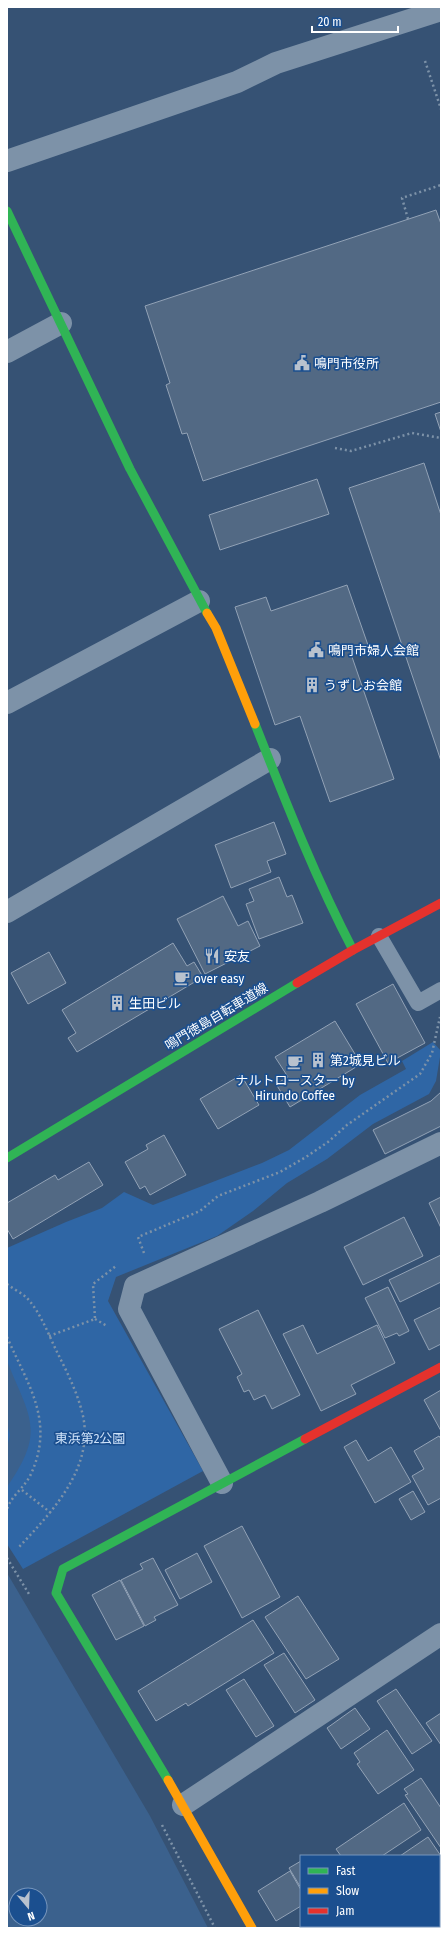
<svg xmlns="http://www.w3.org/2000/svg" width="448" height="1935" viewBox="0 0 448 1935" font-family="'Fira Sans Condensed','Noto Sans JP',sans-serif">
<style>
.green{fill:#2f66a5}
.water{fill:#3b618d;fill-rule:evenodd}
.building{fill:#526984;stroke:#92a2b6}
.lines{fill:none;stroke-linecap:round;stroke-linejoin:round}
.path{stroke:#7d92a8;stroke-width:2.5;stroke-dasharray:2 3;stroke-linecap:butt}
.lane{stroke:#7d92a8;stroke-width:16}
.street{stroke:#7d92a8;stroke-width:22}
.fast{stroke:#30b455;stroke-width:9}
.slow{stroke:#ff9f0a;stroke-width:9}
.jam{stroke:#e5322d;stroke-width:9}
.labels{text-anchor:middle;stroke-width:3.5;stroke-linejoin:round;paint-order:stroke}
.poi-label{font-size:13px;fill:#fff;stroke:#1b4f8f;text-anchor:start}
.street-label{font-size:13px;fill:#fff;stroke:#1b4f8f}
.park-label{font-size:13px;fill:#cfe3fa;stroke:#1b4f8f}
</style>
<rect width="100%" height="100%" fill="#365274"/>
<path class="green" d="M433 1042 441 1051 436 1081 429 1094 373 1124 327 1159 287 1183 253 1211 217 1236 116 1277 108 1301 203 1471 23 1569 7 1544V1248L66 1222 102 1208 124 1192 153 1205 262 1163 289 1150 360 1095 406 1069 402 1061Z"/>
<path class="water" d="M7 1361C30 1418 46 1431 7 1487V1448L10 1435 7 1423Z
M7 1573 150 1816 208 1928H7ZM16 1895H40V1919H16Z"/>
<path class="building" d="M436 210 441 224V402L203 481 187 433 182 434 166 385 170 383 145 306Z
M441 412V432L435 414Z
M424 463 441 515V761L349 488Z
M317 479 329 514 220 550 209 515Z
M347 585 369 648 351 654 394 779 330 802 300 716 275 725 235 607 266 597 271 611Z
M274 822 286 854 267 861 271 872 231 888 215 845Z
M279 877 287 897 292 895 303 923 259 939 246 904 254 901 249 889Z
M223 896 238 926 248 921 260 946 205 974 177 919Z
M173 943 187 966 194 962 203 977 77 1052 68 1038 76 1033 62 1010Z
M49 952 66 983 28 1004 11 973Z
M393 984 425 1043 388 1063 356 1004Z
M335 1021 361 1064 290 1107 276 1084 288 1077 275 1057Z
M241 1075 259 1105 218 1129 200 1099Z
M441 1092V1126L385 1154 373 1130 431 1101Z
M164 1135 186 1175 150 1195 145 1186 140 1189 125 1162 148 1149 146 1145Z
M89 1162 103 1185 13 1239 7 1229V1203L55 1175 58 1180Z
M441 1197V1228L429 1203Z
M404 1217 423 1256 363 1285 344 1247Z
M441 1255V1282L400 1302 389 1280Z
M388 1287 409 1331 399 1336 397 1333 385 1338 365 1298Z
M441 1307V1344L429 1350 414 1320Z
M258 1310 300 1395 272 1409 265 1395 254 1400 249 1390 244 1392 237 1377 242 1374 219 1329Z
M303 1325 317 1354 377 1325 395 1363 351 1385 356 1394 321 1411 283 1334Z
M441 1390V1431L424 1400Z
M439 1436 441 1439V1498L428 1505 412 1476 424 1469 414 1451Z
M356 1440 368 1461 391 1447 411 1482 375 1503 344 1447Z
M413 1491 425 1512 411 1520 399 1499Z
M242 1526 280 1597 242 1618 204 1546Z
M197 1553 212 1582 180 1599 165 1570Z
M153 1558 178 1605 154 1617 156 1620 145 1626 121 1580 143 1569 140 1564Z
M120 1580 144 1626 116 1640 92 1595Z
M298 1596 339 1659 306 1679 265 1617Z
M253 1620 274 1653 188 1706 186 1703 156 1721 138 1691Z
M284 1653 315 1700 295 1713 264 1665Z
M244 1679 274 1726 256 1737 226 1690Z
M396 1689 432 1741 412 1754 377 1701Z
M355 1708 370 1729 341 1749 327 1728Z
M441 1713V1745L426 1723Z
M387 1730 414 1770 378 1794 357 1764 360 1762 354 1753Z
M421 1778 441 1808V1848L405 1795 408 1794 404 1789Z
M404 1803 421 1830 382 1856H341L336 1849Z
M428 1837 441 1856V1875L439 1877V1856H400Z
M301 1861V1888L289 1868Z
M290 1871 301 1890V1906L276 1921 258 1891Z"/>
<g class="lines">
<path class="path" d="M425 61 441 109
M408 219 402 198 441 185
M335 448 351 451 412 433 441 438
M144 1253 138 1237 200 1211 218 1196 280 1172 306 1157 328 1142 347 1125 420 1074 432 1053 440 1017
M7 1284C13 1289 22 1293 27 1298 41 1313 49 1336 58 1354 68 1374 78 1394 83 1416 94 1468 52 1512 19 1547
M95 1319 107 1326
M49 1336 95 1319 93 1284 116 1266
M7 1337C28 1385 55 1421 31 1474 25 1487 12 1495 7 1509
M22 1490 51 1513
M7 1558 29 1594
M162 1825 215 1928"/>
<path class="lane" d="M379 936 418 1003 441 990"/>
<path class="street" d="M7 161 237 82 276 63 441 10
M7 352 61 323
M7 703 199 601
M7 912 270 759
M222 1483 129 1309 135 1286 320 1202 441 1143
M183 1805 441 1634
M439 1893 441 1892
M388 1928 391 1926"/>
<path class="fast" d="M7 211 130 469 207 613
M255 724C285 800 315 877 353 950
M7 1158 297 983
M168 1780 56 1593 63 1569 305 1439"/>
<path class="slow" d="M207 613 216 628 255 724
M168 1780 252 1928"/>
<path class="jam" d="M297 983 353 950 441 903
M305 1439 441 1367"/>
</g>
<defs>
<symbol id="civic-bare" viewBox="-9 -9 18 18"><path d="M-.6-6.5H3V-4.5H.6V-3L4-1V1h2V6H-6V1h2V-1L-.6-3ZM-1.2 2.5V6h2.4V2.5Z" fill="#b9c2ce" stroke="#1b4f8f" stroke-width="2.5" paint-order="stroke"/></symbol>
<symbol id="building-bare" viewBox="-9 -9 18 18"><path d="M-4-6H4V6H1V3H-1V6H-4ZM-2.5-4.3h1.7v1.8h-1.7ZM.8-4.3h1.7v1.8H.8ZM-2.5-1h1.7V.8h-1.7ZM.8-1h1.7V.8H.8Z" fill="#b9c2ce" stroke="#1b4f8f" stroke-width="2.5" paint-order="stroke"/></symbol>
<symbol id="restaurant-bare" viewBox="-9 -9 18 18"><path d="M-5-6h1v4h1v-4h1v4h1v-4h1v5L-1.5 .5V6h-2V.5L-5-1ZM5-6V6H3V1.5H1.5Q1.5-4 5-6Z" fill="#b9c2ce" stroke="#1b4f8f" stroke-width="2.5" paint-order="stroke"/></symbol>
<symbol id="cafe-bare" viewBox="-9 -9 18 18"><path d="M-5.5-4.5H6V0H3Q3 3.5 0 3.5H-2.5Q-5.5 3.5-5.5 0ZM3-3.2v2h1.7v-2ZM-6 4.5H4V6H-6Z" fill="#b9c2ce" stroke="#1b4f8f" stroke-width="2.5" paint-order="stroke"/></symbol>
</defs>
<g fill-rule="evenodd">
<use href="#civic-bare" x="291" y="352" width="22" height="22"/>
<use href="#civic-bare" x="305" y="639" width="22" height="22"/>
<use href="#building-bare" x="301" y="674" width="22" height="22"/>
<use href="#restaurant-bare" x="201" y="945" width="22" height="22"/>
<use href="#cafe-bare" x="171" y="967" width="22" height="22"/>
<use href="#building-bare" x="106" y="992" width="22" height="22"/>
<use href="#building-bare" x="307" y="1049" width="22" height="22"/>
<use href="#cafe-bare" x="284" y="1051" width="22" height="22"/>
</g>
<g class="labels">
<g class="poi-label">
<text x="314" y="368">鳴門市役所</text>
<text x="328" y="655">鳴門市婦人会館</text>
<text x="324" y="690">うずしお会館</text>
<text x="224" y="961">安友</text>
<text x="194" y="983">over easy</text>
<text x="129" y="1008">生田ビル</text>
<text x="330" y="1065">第2城見ビル</text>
<text x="295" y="1085" text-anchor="middle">ナルトロースター by<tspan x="295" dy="15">Hirundo Coffee</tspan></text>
</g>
<g class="street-label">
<text transform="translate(216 1016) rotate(-31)" y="5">鳴門徳島自転車道線</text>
</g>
<g class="park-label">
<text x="90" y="1443">東浜第2公園</text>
</g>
</g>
<rect width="448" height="1935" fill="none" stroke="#ffffff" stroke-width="16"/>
<rect x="300" y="1855" width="140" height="72" fill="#1b4f8f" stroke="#7695bc"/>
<rect x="308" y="1868" width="20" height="6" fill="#30b455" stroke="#7695bc"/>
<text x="336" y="1875" font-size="12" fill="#ffffff">Fast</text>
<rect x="308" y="1888" width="20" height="6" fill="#ff9f0a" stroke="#7695bc"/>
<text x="336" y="1895" font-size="12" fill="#ffffff">Slow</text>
<rect x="308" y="1908" width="20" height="6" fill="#e5322d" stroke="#7695bc"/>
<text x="336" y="1915" font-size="12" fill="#ffffff">Jam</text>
<g transform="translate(28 1907) rotate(161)"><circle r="19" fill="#1b4f8f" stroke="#7695bc"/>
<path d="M0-3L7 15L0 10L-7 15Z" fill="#b9c2ce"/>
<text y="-6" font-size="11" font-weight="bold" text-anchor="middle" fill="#ffffff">N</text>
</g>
<path d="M312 26v6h86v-6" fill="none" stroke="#ffffff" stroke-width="2"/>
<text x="318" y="26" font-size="12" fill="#ffffff" stroke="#1b4f8f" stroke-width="3" paint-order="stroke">20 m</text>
</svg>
